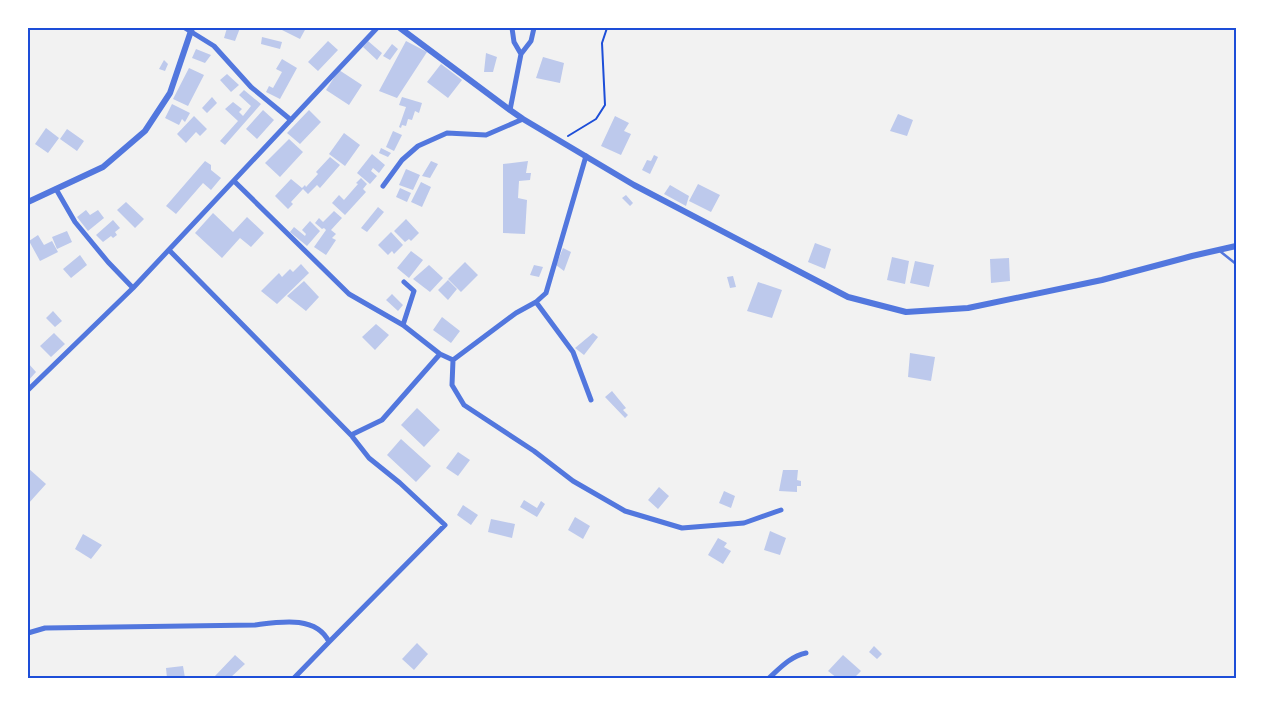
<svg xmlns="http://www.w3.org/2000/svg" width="1264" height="706" viewBox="0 0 1264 706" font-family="'PT Sans Narrow',sans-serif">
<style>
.building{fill:#bdc9ec}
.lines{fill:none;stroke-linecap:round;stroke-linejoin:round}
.path{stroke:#1d4ed8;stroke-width:2}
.service{stroke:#5277de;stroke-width:2.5}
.minor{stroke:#5277de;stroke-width:5}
.tertiary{stroke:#5277de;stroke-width:6}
.neatline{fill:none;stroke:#1d4ed8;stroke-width:2}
</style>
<rect width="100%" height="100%" fill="#f2f2f2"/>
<path class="building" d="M227 28H240L235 41 224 38Z
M278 28H306L300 39Z
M262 37 282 42 280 49 261 44Z
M328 41 338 50 318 71 308 62Z
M368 41 382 53 377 60 363 47Z
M406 41 427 52 397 98 379 91Z
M392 44 398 49 390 60 383 56Z
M196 49 211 55 205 63 192 58Z
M486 53 497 57 493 72H484Z
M543 57 564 63 560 83 536 78Z
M282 59 297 68 280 99 266 92 269 86 273 88 282 72 276 69Z
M164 60 168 64 165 71 159 69Z
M441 64 462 80 448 98 427 82Z
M189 68 204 75 188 106 173 99Z
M339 70 362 85 349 105 326 90Z
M227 74 239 85 231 92 220 80Z
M244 90 261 104 225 145 220 141 238 121 225 109 233 102 242 109 239 112 243 116 251 106 239 95Z
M212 97 217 103 207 113 202 108Z
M402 97 422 103 419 113 415 111 412 120 408 119 406 126 402 125 401 128 399 127 406 107 399 105Z
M172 104 190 113 185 122 182 119 179 125 165 118Z
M263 110 274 120 257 139 246 129Z
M309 110 321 122 300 144 287 133Z
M898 114 913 120 907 136 890 131Z
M194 116 207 129 200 136 196 132 186 143 177 134Z
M615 116 629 123 624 131 631 134 621 155 601 146Z
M46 128 59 138 48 153 35 144Z
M67 129 84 141 77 151 60 139Z
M393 131 402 135 394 151 386 147Z
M344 133 360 145 345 166 329 154Z
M289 139 303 152 280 177 265 163Z
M381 148 391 153 388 157 379 153Z
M372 154 385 165 379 173 373 168 371 171 377 176 370 184 357 173Z
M654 155 658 157 650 174 642 170 647 160 651 161Z
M330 157 340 165 320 188 317 185 308 194 303 189 291 202 293 204 288 209 275 196 291 179 302 188 305 185 306 187 318 174 316 172Z
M205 161 211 165V170L221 178 211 190 203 183 176 214 166 206Z
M431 161 438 164 430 178 422 176Z
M528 161 526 173H531L530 180 519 181 518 198 527 200 525 234 503 233V164Z
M406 169 420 175 413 190 399 185Z
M361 178 367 184 363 189 366 192 345 215 332 203 339 195 344 200 358 184 356 183Z
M421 182 431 187 422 207 411 202Z
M698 184 720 195 711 212 689 201Z
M670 185 689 196 686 206 664 194Z
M400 188 411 193 407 202 396 197Z
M626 195 633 203 630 206 622 198Z
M126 202 144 219 135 228 117 210Z
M378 207 384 212 367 232 361 228Z
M86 210 90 215 98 210 104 218 88 231 77 217Z
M334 211 342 218 331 230 336 234 332 238 336 240 326 255 314 247 326 230 324 228 322 229 315 223 319 218 323 222Z
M213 213 233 232 247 217 264 233 251 247 240 238 222 258 195 233Z
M406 219 419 233 411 241 409 239 405 242 394 231Z
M113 220 120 228 115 232 117 235 113 238 111 236 103 242 96 235Z
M310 221 320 231 307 246 290 232 294 227 305 236 306 234 302 230Z
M67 231 72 242 57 249 52 237Z
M391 232 403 245 394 254 392 251 388 255 378 245Z
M38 235 44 245 52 241 58 252 40 261 29 241Z
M815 243 831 249 825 269 808 262Z
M563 248 571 252 564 271 556 265Z
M411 251 423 260 409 278 397 268Z
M80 255 87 265 71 278 63 269Z
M892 257 909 261 905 284 887 280Z
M1009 258 1010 281 991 283 990 259Z
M915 261 934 265 929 287 910 283Z
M465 262 478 275 461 292 448 279Z
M301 264 309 273 277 304 261 291 279 273 282 277 290 269 293 272Z
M429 265 443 278 430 292 413 279Z
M534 265 543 267 539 277 530 275Z
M733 276 736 287 730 288 727 277Z
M448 280 457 289 448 300 438 290Z
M304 281 319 297 306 311 287 296Z
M758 282 782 290 772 318 747 311Z
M392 294 403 305 398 311 386 300Z
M53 311 62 321 55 327 46 318Z
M442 317 460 331 451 343 433 330Z
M376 324 389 335 375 350 362 337Z
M54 333 65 344 51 357 40 346Z
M593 333 598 337 584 355 575 348Z
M910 353 935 357 931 381 908 377Z
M28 363 36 372 28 381Z
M612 391 626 408 623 410 628 415 625 418 605 397Z
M417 408 440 430 424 447 401 425Z
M401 439 431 466 416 482 387 455Z
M458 452 470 460 458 476 446 468Z
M28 468 46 484 28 504Z
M783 470H798L797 480 801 481V486H797V492L779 491Z
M659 487 669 496 658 509 648 500Z
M724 491 735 496 731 508 719 503Z
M524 500 537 508 541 501 545 504 537 517 520 507Z
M463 505 478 515 471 525 457 515Z
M575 517 590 526 583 539 568 530Z
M491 519 515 524 512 538 488 532Z
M770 531 786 538 780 555 764 550Z
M83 534 102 545 91 559 75 549Z
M718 538 727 543 724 547 731 551 723 564 708 555Z
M417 643 428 654 414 670 402 659Z
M874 646 882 654 877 659 869 652Z
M235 655 245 664 230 678H217L215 676Z
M843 655 861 671 854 678H837L828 671Z
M183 666 185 678H167L166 668Z"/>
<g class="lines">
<path class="path" d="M568 136 596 119 605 105 602 43 607 28"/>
<path class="service" d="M1221 252 1236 264"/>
<path class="minor" d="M185 28 214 46 251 87 291 120
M512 28 514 42 521 54
M510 110 521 54 531 41 534 28
M234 181 349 294 403 325 440 354 453 360 452 385 464 405 534 451 573 481 625 511 682 528 744 523 781 510
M383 186 402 160 418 146 447 133 486 135 523 119
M56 189 75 222 108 262 133 288
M536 302 546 293 586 156
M403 325 414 291 404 282
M453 360 516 313 536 302 573 352 591 400
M28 390 133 288 377 28
M351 435 382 420 440 354
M28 633 45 628 255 625C279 622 316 615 329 642L445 525 400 483 369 458 351 435 169 250
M294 678 329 642
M769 678C780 668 791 656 806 653"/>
<path class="tertiary" d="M400 28 510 110 523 119 634 185 848 297 906 312 968 308 1102 280 1192 256 1236 246
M28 202 103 167 145 131 170 93 192 28"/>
</g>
<rect width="1264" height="706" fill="none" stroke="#ffffff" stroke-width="58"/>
<rect x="29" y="29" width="1206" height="648" class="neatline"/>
</svg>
